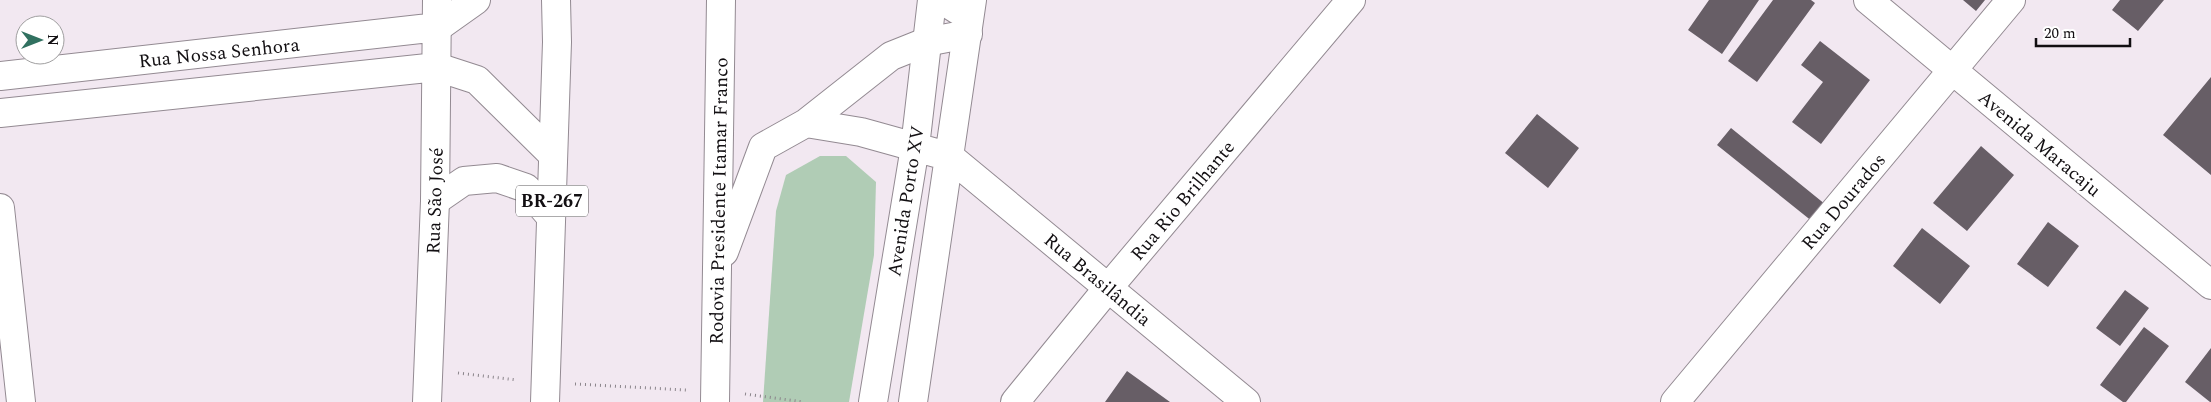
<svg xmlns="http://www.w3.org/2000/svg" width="2211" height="402" viewBox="0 0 2211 402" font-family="Spectral,serif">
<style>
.green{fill:#b0ccb5}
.building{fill:#675e66}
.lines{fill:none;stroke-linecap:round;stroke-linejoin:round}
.minor-casing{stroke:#938a92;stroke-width:30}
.highway-casing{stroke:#938a92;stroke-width:30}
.path{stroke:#8a848a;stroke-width:3;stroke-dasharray:1 4;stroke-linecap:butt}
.minor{stroke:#fff;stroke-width:28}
.highway{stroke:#fff;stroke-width:28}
.labels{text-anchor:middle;stroke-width:5;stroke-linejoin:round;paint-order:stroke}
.shield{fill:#fff;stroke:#595759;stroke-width:1}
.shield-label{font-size:18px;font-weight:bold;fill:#120f12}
.street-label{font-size:19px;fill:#120f12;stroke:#fff}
</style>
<rect width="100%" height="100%" fill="#f2e8f1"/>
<path class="green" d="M820 156H846L876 182 874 255 849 402H763L776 211 786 175Z"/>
<path class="building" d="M1709 0H1759L1722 54 1688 30Z
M1773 0H1811L1815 3 1757 82 1728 61Z
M1963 0H1985L1976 11Z
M2120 0H2164L2138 31 2112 10Z
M1820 41 1870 80 1821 144 1792 122 1823 82 1801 65Z
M2211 77V175L2163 135Z
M1537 114 1579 148 1548 188 1505 153Z
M1731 128 1831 209 1818 226 1717 145Z
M1981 146 2014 175 1967 231 1933 203Z
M2048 222 2079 246 2048 287 2017 264Z
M1922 228 1970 266 1940 304 1893 266Z
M2125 290 2149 308 2120 346 2096 328Z
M2144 327 2169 346 2126 402H2123L2100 385Z
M2211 348V402H2210L2185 382Z
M1127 371 1170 402H1105Z"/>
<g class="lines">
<defs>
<path id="minor" d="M1868 0 2211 285
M0 76 438 27
M0 113 437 67
M915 147 950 157 1246 402
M0 208 21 402
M427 402 435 201 437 0
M873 402 915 147 932 0
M913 402 972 0
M1015 402 1108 288 1351 0
M1675 402 2011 0"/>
<path id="highway" d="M942 0 969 17
M438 27 476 0
M437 67 477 80 553 155
M806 123 891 56 926 42 968 34
M435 201 464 181 497 178 526 188 551 217
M724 252 763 147 806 123 861 132 915 147
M545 402 557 42 556 0
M715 402 721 0"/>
</defs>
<use href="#minor" class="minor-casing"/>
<use href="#highway" class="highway-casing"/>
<path class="path" d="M458 373 517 380
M575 384 686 390
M745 394 804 402"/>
<use href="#minor" class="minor"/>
<use href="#highway" class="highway"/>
</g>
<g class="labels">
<rect class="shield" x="516" y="185.5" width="72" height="31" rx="4"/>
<g class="shield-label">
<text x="552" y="207">BR-267</text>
</g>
<g class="street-label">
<text transform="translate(219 52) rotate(-6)" y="7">Rua Nossa Senhora</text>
<text transform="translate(2040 143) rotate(40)" y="7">Avenida Maracaju</text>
<text transform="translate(1182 200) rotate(-50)" y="7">Rua Rio Brilhante</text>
<text transform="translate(434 201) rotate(-88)" y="7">Rua São José</text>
<text transform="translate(718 201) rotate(-89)" y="7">Rodovia Presidente Itamar Franco</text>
<text transform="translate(905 201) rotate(-81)" y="7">Avenida Porto XV</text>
<text transform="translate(1843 201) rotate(-50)" y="7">Rua Dourados</text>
<text transform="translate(1098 279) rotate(40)" y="7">Rua Brasilândia</text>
</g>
</g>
<g transform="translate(40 40) rotate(90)"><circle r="24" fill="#ffffff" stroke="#a09fa0"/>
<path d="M0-4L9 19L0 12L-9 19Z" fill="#317160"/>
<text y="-8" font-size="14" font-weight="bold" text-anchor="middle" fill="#120f12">N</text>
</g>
<path d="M2036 38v8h94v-8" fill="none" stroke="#120f12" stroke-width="2.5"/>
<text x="2044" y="38" font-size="15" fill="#120f12" stroke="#ffffff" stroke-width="4" paint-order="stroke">20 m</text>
</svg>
